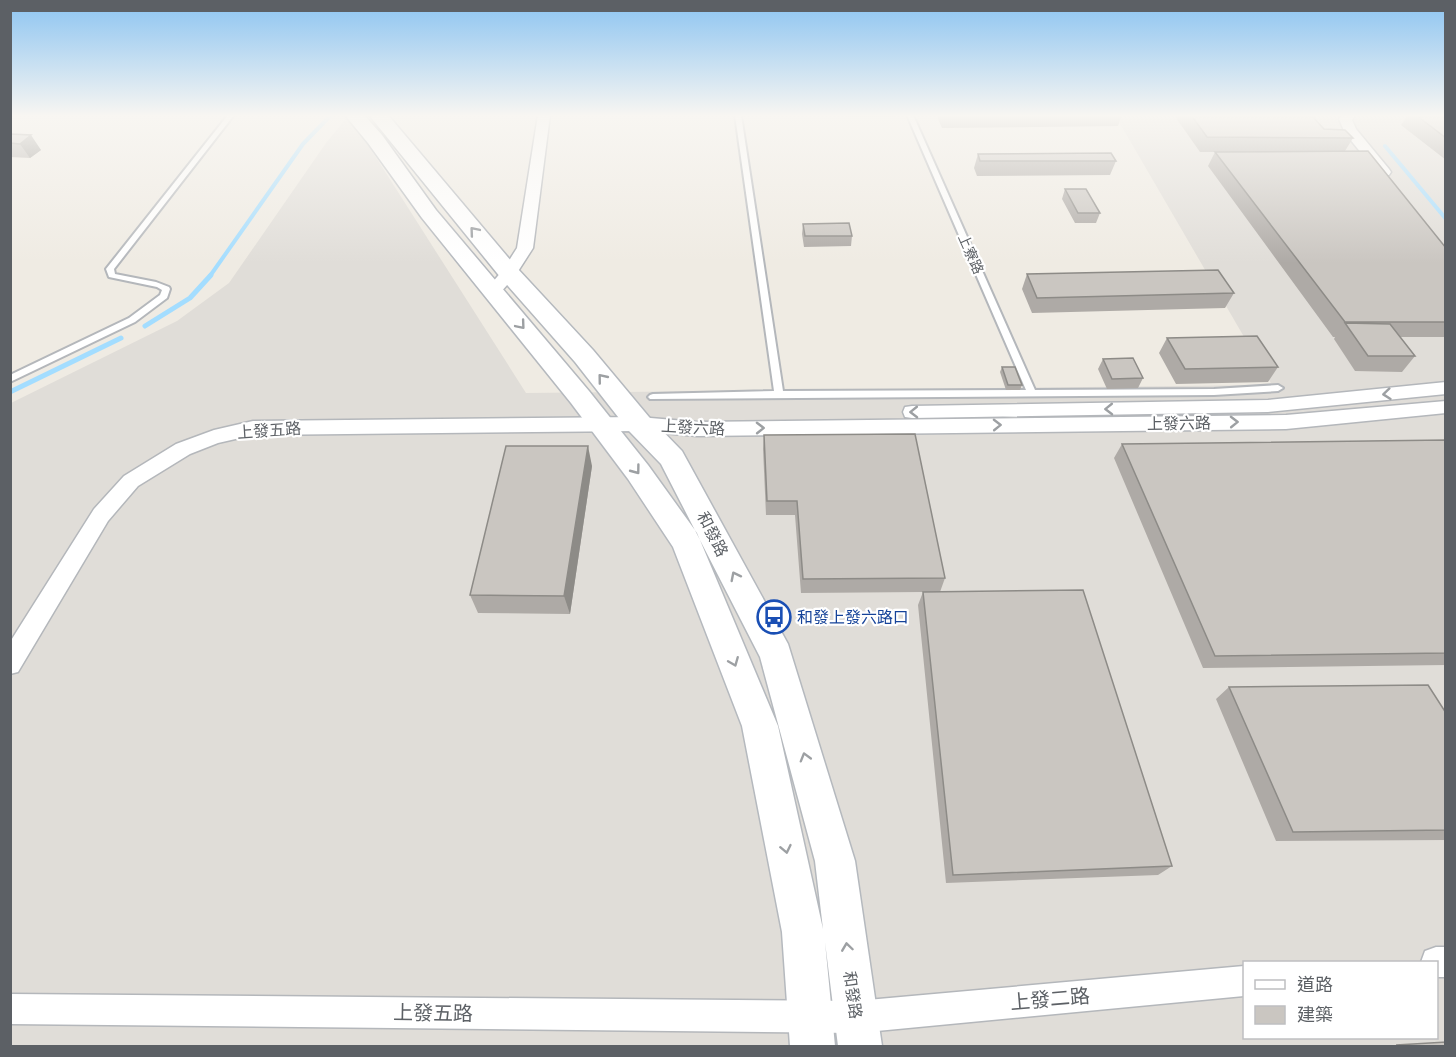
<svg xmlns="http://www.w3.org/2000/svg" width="1456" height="1057" viewBox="0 0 1456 1057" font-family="'Varela Round','Noto Sans TC',sans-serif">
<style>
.industrial{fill:#e0ddd8;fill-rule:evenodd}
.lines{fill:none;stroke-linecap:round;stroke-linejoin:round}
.stream-far1{stroke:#a3ddff;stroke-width:4}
.stream{stroke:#a3ddff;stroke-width:5}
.lane-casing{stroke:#b4b7bb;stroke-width:4}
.street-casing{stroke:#b4b7bb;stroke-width:3}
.secondary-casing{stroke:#b5b9be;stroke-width:3}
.lane{fill:#fff;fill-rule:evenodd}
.street{fill:#fff;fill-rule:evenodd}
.secondary{fill:#fff;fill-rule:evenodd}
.wall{fill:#aeaaa6}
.shaded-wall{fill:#8d8b87}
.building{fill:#cac6c1;stroke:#8d8b87;stroke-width:1.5}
.oneway{stroke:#9da0a3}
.labels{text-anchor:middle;stroke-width:4.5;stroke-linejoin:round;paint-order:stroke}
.far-street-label{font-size:14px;fill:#5c6065;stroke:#fff}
.street-label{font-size:16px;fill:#5c6065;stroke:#fff}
.transit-label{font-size:16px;fill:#164399;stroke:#fff;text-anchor:start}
.near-street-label{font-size:20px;fill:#5c6065;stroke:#fff}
</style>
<rect width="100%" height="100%" fill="#efebe3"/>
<path class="industrial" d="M349 115 526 393 1272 385 1115 115H1445V1046H11V403L177 321 229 283 326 143ZM1244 962H1436V1038H1244Z"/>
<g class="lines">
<path class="stream-far1" d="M1385 146 1446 219
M210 276 303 144 331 115"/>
<path class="stream" d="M145 326 190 298 211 275
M10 392 121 338"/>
<defs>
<path id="lane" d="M228 115H234L114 269 115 274 156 282 169 287 170 289 167 298 135 322 10 382V375L129 318 160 295 162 290 157 287 109 277 106 269Z
M735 115H741L783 391 1026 390 907 115H913L1035 390 1214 389 1278 385 1283 388 1278 391 1214 395 650 399 648 397 650 395 653 394 774 391Z"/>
<path id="street" d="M538 115H550L533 248 515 276 499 294H487L485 291 503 270 517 248Z
M1342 115H1355L1352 120 1356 129 1389 169 1391 172 1389 175H1379L1345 133 1339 119Z
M1446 382V394L1268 412 912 418 905 417 903 412 905 407 912 406 1268 400Z
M1446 401V413L1286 429 697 436 639 431 253 435 218 443 190 454 138 486 108 521 18 672 10 674V642L94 509 124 476 176 444 214 430 253 421 639 417 697 422 1286 415Z
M1436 947H1446V977H1436V962H1421L1425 951Z
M1244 966V996L856 1033 10 1024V994L856 1001Z"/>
<path id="secondary" d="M345 115H364L382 135 436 210 589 391 648 465 697 533 778 726 823 929 815 861 760 657 661 464 629 431 575 362 501 278 369 115H388L517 268 593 350 649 417 682 451 788 644 855 861 882 1046H838L825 942 835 1046H790L782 932 742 726 673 547 628 479 571 403 422 218 368 143Z"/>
</defs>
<use href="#lane" class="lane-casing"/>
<use href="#street" class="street-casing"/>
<use href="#secondary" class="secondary-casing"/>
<use href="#lane" class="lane"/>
<use href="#street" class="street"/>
<use href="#secondary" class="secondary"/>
</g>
<path class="wall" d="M845 115H894V117H845Z
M939 115H1122L1118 126 942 128 938 119Z
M1174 115H1311L1324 129 1353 138 1345 151 1446 248V337H1400L1415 356 1402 372 1355 371 1334 339 1335 337H1333L1208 166 1215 152H1217H1200Z
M1408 115H1446V160L1401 125Z
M10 134 41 150 30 158 10 157Z
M978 154 1116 161 1110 175 977 176 974 168Z
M1065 189 1100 213 1096 223H1075L1062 199Z
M803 224 852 236 851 246 804 247 802 234Z
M1027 274 1234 293 1225 308 1032 313 1022 289Z
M1167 338 1278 367 1268 382 1176 384 1159 353Z
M1103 359 1143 378 1138 388 1107 389 1098 369Z
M1002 367 1022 385 1020 390H1006L1000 372Z
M764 435 945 578 940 592 1172 866 1158 875 946 883 918 605 923 592 801 593 795 515H766L763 449Z
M1446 440V665L1203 668 1114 458 1122 444Z
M592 466 570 614 478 613 470 595Z
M1229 687 1446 713V840L1276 841 1216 699Z"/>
<path class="shaded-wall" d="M31 135 41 150 30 158 20 144Z
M588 446 592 466 570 614 564 596Z"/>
<path class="building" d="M1191 115H1311L1324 129 1345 130 1353 138 1207 137Z
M1416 115H1446V138Z
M10 134 31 135 20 144 10 143Z
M1368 151 1446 248V322H1345L1215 152Z
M1111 153 1116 161H980L978 154Z
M1065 189H1086L1100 213H1078Z
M849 223 852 236H805L803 224Z
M1218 270 1234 293 1037 298 1027 274Z
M1345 323 1390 324 1415 356H1368Z
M1257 336 1278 367 1185 369 1167 338Z
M1133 358 1143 378 1112 379 1103 359Z
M1002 367H1015L1022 385H1008Z
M915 434 945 578 803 579 797 501H767L764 435Z
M1446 440V653L1215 656 1122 444Z
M506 446H588L564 596 470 595Z
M1083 590 1172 866 953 875 923 592Z
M1428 685 1446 713V830L1293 832 1229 687Z
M1446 1042V1047H1398L1397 1045Z"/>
<defs><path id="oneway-chevron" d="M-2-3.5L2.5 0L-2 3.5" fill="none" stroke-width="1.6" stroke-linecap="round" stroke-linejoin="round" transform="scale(1.5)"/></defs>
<g class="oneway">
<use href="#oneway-chevron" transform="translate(474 231) rotate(-130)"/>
<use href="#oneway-chevron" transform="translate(521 325) rotate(50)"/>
<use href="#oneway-chevron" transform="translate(602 378) rotate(-129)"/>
<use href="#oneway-chevron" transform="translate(1387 394) rotate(174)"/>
<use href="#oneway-chevron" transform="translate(1109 409) rotate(179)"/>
<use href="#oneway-chevron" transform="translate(914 412) rotate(179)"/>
<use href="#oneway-chevron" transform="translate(1234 422) rotate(-1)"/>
<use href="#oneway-chevron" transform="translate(997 425) rotate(-1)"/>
<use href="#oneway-chevron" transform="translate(760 428) rotate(-1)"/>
<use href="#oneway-chevron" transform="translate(636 470) rotate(53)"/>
<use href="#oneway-chevron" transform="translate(735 576) rotate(-117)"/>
<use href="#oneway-chevron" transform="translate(734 662) rotate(68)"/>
<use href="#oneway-chevron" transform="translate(805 757) rotate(-106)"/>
<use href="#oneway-chevron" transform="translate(786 849) rotate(78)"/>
<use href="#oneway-chevron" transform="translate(847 947) rotate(-98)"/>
</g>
<linearGradient id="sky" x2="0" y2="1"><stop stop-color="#8cc4f1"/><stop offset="0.44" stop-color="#f8f6f2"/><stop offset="1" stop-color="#f8f6f2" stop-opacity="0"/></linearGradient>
<rect width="1456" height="263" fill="url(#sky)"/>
<defs>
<symbol id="bus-ring" viewBox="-11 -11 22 22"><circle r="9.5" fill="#fff" stroke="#1a4fb4" stroke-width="1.5"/><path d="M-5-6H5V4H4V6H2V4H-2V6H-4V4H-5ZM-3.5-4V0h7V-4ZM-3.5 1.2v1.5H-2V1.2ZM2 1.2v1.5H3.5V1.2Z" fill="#1a4fb4"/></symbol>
</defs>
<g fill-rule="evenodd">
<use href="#bus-ring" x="755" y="598" width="38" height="38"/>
</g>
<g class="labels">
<g class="far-street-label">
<text transform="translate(971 254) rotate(66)" y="5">上寮路</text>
</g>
<g class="street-label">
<text transform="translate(1179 423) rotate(-1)" y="6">上發六路</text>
<text transform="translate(693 427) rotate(3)" y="6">上發六路</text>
<text transform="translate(269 430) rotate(-4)" y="6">上發五路</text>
<text transform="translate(713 534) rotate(63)" y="6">和發路</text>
<text transform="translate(853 995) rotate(82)" y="6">和發路</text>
</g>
<g class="transit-label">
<text x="797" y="623">和發上發六路口</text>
</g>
<g class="near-street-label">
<text transform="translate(1050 999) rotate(-5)" y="7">上發二路</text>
<text transform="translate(433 1013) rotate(1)" y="7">上發五路</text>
</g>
</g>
<rect width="1456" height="1057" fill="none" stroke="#5c6065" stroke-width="24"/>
<rect x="1243" y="961" width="195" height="78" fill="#ffffff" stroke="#bebfc1" stroke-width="1.5"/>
<rect x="1255" y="980" width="30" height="9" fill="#ffffff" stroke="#bebfc1" stroke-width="1.5"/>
<text x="1297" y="991" font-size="18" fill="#5c6065">道路</text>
<rect x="1255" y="1006" width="30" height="18" fill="#cac6c1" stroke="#bebfc1" stroke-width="1.5"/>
<text x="1297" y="1021" font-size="18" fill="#5c6065">建築</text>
</svg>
